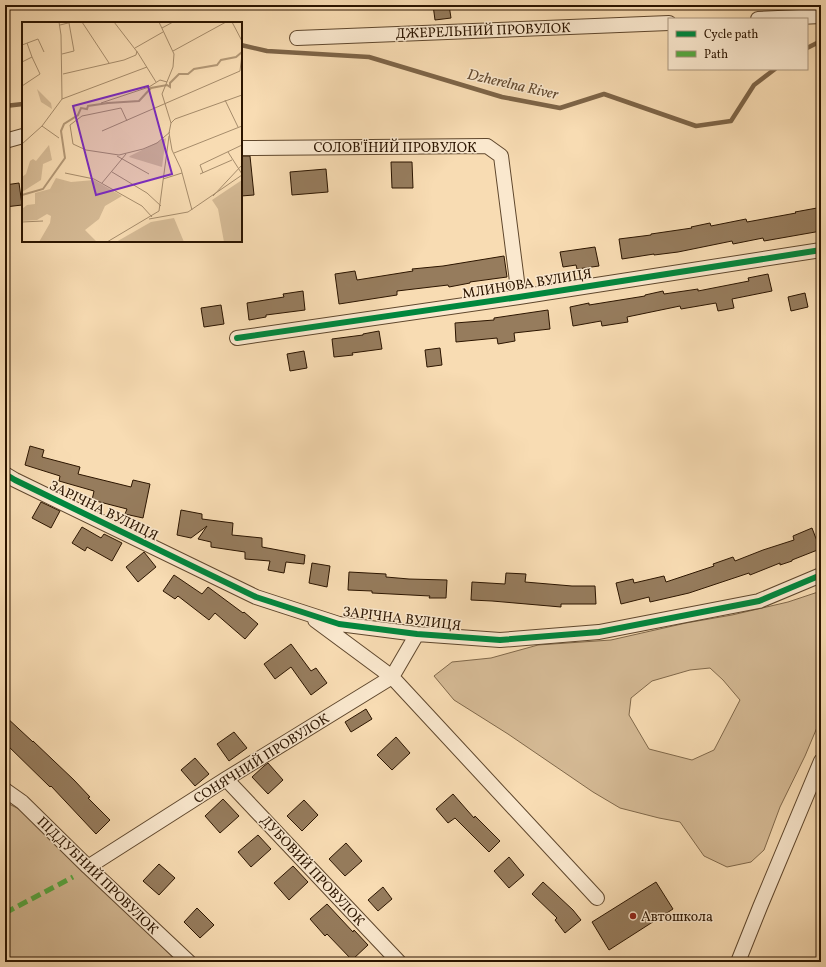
<svg xmlns="http://www.w3.org/2000/svg" width="826" height="967" viewBox="0 0 826 967" font-family="Vollkorn,serif">
<style>
.green{fill:#d5ba95;stroke:#80684a;fill-rule:evenodd}
.lines{fill:none;stroke-linecap:round;stroke-linejoin:round}
.stream{stroke:#7d6447;stroke-width:4.5}
.building{fill:#967c5d;stroke:#2c1500}
.minor-casing{stroke:#5f472d;stroke-width:16}
.minor{stroke:#fae8ce;stroke-width:14}
.quiet{stroke:#54a940;stroke-width:5;stroke-dasharray:10 5;stroke-linecap:butt}
.cycleway-casing{stroke:#fae8ce;stroke-width:8}
.cycleway{stroke:#00873e;stroke-width:6}
.poi-dot{fill:#8f2418;stroke:#fae8ce;stroke-width:1.5}
.labels{text-anchor:middle;stroke-width:3;stroke-linejoin:round;paint-order:stroke}
.street-label{font-size:14px;fill:#2c1500;stroke:#fae8ce}
.poi-label{font-size:14px;fill:#2c1500;stroke:#fae8ce;text-anchor:start}
.water-label{font-size:15px;font-style:italic;fill:#62492f;stroke:#fae8ce}
.inset-river{fill:none;stroke:#b39876;stroke-width:2}
.inset-road{fill:none;stroke:#a68c6b;stroke-width:1}
.view{fill:#7b2cbf;fill-opacity:0.15;stroke:#7b2cbf;stroke-width:2}
.inset-edge{fill:none;stroke:#2c1500;stroke-width:2}
</style>
<rect width="100%" height="100%" fill="#f8dcb3"/>
<filter id="stains"><feTurbulence type="fractalNoise" baseFrequency=".005" numOctaves="4"/><feColorMatrix values="0 0 0 0 .2 0 0 0 0 .09 0 0 0 0 .02 0 0 0 .5 -.17"/></filter>
<radialGradient id="worn" r=".72"><stop offset=".6" stop-color="#630" stop-opacity="0"/><stop offset="1" stop-color="#630" stop-opacity=".3"/></radialGradient>
<path class="green" d="M821 591V718L805 756 780 807 764 850 751 862 727 867 704 856 680 822 659 818 620 808 593 792 508 734 454 700 434 676 452 662 491 658 538 645 611 640 686 623 732 615 788 602ZM710 668 723 680 740 700 714 750 692 760 649 749 629 715 631 698 652 681 690 670Z
M5 802 21 810 178 962H5Z"/>
<g class="lines">
<path class="stream" d="M241 45 267 51 369 57 502 97 560 108 604 94 696 126 731 121 754 85 775 69
M807 48 821 41
M5 106 23 104"/>
</g>
<path class="building" d="M433 5H449L451 18 435 20Z
M241 156H250L254 195 241 196Z
M391 162H412L413 188H392Z
M326 169 328 192 292 195 290 172Z
M19 183 22 205 5 207V185Z
M817 208 821 231 764 241 763 238 733 244 732 241 678 252 654 255V254L622 259 619 239 651 235V234L692 228 691 227 710 223 711 226 746 219 747 222 796 213 795 212Z
M595 247 599 266 577 269 576 265 563 267 560 252Z
M504 256 507 277 470 282V283L449 287 448 285 397 291V295L339 304 335 274 355 271 357 280 413 271 412 269 443 266Z
M768 274 772 291 732 299 734 308 718 311 716 303 681 309 680 306 627 317 628 322 602 326 601 321 573 326 570 307 589 303V305L645 296V295L663 291 664 294 698 289V291L749 281 748 278Z
M303 291 305 310 266 315V317L249 320 247 303 284 297 283 294Z
M805 293 808 307 791 311 788 297Z
M221 305 224 324 204 327 201 308Z
M548 310 550 329 514 333 515 341 498 344 497 338 456 342 455 323 494 320V318Z
M379 331 382 349 352 353 353 355 334 357 332 339 363 335V334Z
M440 348 442 365 427 367 425 350Z
M304 351 307 368 290 371 287 354Z
M30 446 44 450 42 457 80 467 78 474 131 487 133 480 150 484 143 518 125 514 127 509 92 500 94 491 59 481 60 476 25 465Z
M41 502 60 511 51 528 32 518Z
M181 510 202 514V519L233 523 232 535 262 538V547L305 555 304 564 286 562 284 573 268 570 270 561 245 559V552L211 547V542L198 539 207 526 191 538 177 535Z
M82 527 101 538 104 534 122 543 112 561 87 547 85 551 72 543Z
M812 528 820 549 792 560V561L780 565V563L750 575 749 573 689 593 650 602 649 597 621 604 616 583 633 579 634 583 664 576 666 582 714 566 713 564 733 557 735 561 763 550 794 540 793 536Z
M144 552 156 567 138 582 126 567Z
M312 563 330 566 327 587 309 583Z
M349 572 386 574V577L409 579 447 580 446 598H429L430 596 372 593V591L348 590Z
M506 573 526 574 525 582 572 586H595L596 604H561V607L492 601 471 600 472 582 505 584Z
M174 575 202 594 208 587 243 613 244 612 258 624 245 639 215 613 209 620 178 596 175 599 163 591Z
M291 644 311 671 316 668 327 683 311 695 291 667 275 679 264 664Z
M366 709 372 719 351 732 345 722Z
M5 716 33 742V741L74 780 90 797 88 798 110 820 96 834 51 786 50 787 5 743Z
M234 732 247 748 229 761 217 744Z
M396 737 410 753 392 770 377 755Z
M195 758 209 774 195 786 181 770Z
M268 763 283 780 268 794 252 777 264 766Z
M453 794 474 818 475 816 500 841 489 852 455 818 448 823 436 809Z
M223 799 239 816 220 833 205 816Z
M304 800 318 815 302 831 287 816Z
M258 835 271 849 251 867 238 852Z
M346 843 362 861 345 876 329 859Z
M509 857 524 875 509 888 494 871Z
M159 864 175 878 159 895 143 881Z
M293 866 308 882 289 900 274 883Z
M543 882 573 910 581 920 565 933 555 920 557 918 532 894Z
M656 882 673 909 609 950 592 922Z
M383 887 392 899 378 911 368 900Z
M327 904 353 932 354 930 368 945 352 960 327 934 325 936 310 919Z
M197 908 214 925 200 938 184 922Z"/>
<g class="lines">
<defs>
<path id="minor" d="M758 19 821 16
M297 38 669 23
M5 141 23 136
M241 148 487 146 501 156 519 297
M237 338 519 297 821 250
M5 474 15 480 256 597 339 624 417 634 500 640 599 632 759 601 821 575
M315 620 392 677 597 898
M226 779 399 962
M5 790 22 802 88 867 189 962
M88 867 226 779 392 677 417 634
M738 962 760 907 821 761"/>
</defs>
<use href="#minor" class="minor-casing"/>
<use href="#minor" class="minor"/>
<path class="quiet" d="M5 913 73 877"/>
<defs>
<path id="cycleway" d="M237 338 519 297 821 250
M5 474 15 480 256 597 339 624 417 634 500 640 599 632 759 601 821 575"/>
</defs>
<use href="#cycleway" class="cycleway-casing"/>
<use href="#cycleway" class="cycleway"/>
</g>
<circle class="poi-dot" cx="633" cy="916" r="4"/>
<g class="labels">
<g class="street-label">
<text transform="translate(483 30) rotate(-2)" y="5">ДЖЕРЕЛЬНИЙ ПРОВУЛОК</text>
<text x="395" y="152">СОЛОВ'ЇНИЙ ПРОВУЛОК</text>
<text transform="translate(527 283) rotate(-9)" y="5">МЛИНОВА ВУЛИЦЯ</text>
<text transform="translate(104 510) rotate(26)" y="5">ЗАРІЧНА ВУЛИЦЯ</text>
<text transform="translate(402 618) rotate(7)" y="5">ЗАРІЧНА ВУЛИЦЯ</text>
<text transform="translate(261 758) rotate(-32)" y="5">СОНЯЧНИЙ ПРОВУЛОК</text>
<text transform="translate(313 870) rotate(47)" y="5">ДУБОВИЙ ПРОВУЛОК</text>
<text transform="translate(98 875) rotate(44)" y="5">ПІДДУБНИЙ ПРОВУЛОК</text>
</g>
<g class="poi-label">
<text x="641" y="921">Автошкола</text>
</g>
<g class="water-label">
<text transform="translate(513 84) rotate(13)" y="5">Dzherelna River</text>
</g>
</g>
<g transform="translate(22 22)">
<rect width="220" height="220" fill="#f8dcb3"/>
<path d="M15 67 29 81 30 87 19 80ZM144 116 140 145 107 135 108 134ZM27 123 30 138 21 142 19 158 0 170V155L4 152 8 139 11 137 14 139ZM34 156 49 160 72 158 100 174 83 184 77 197 63 208 75 220H17L28 201 29 194 25 192 15 198 0 199V187L5 183 13 182V171L28 167ZM220 158V220H202L196 187 190 178ZM152 196 162 220H94L129 200Z" fill="#d5ba95"/>
<path class="inset-river" d="M0 173 21 167 43 136 39 109 42 102 56 93 59 86 65 87 66 84 86 81 117 79 129 66 145 63 148 65V61L157 52H166L172 47 195 43 199 38 214 35 220 30"/>
<path class="inset-road" d="M37 0 39 13 40 77M60 0 87 41M92 0 116 31 134 60M137 0 152 32 151 45 140 72 149 101 147 111 150 128 159 147 170 188M210 0 220 19M38 3 50 0M140 6 151 0M0 23 16 17 22 30M113 26 141 10M151 29 204 0M40 32 52 29 47 1M0 40 10 35 5 21M41 52 102 38 114 33 115 29M0 64 18 52 10 35M40 77 125 45M203 78 216 105M79 81 127 65 138 58 145 60M105 99 99 86 60 94 48 103 51 122 64 128 97 133 121 127 135 121 148 110M149 101 153 97 220 73M20 104 37 116M80 109 218 49 220 32M0 122 20 104 40 77M206 130 220 152M152 131 220 104M95 134 127 152M90 150 125 171 139 184M43 151 72 157 120 184 130 195M181 151 178 143 220 123M178 152 210 138M141 157 160 151M80 161 104 132M191 174 220 143M127 197 166 190 220 153M0 200 21 199M85 220 137 189 147 114"/>
<path class="view" d="M126 64 150 152 74 173 51 84Z"/>
<rect width="220" height="220" class="inset-edge"/>
</g>
<rect width="826" height="967" fill="none" stroke="#f8dcb3" stroke-width="20"/>
<rect x="6" y="6" width="814" height="955" fill="none" stroke="#2c1500" stroke-width="2"/>
<rect x="10" y="10" width="806" height="947" fill="none" stroke="#2c1500"/>
<rect x="668" y="18" width="140" height="52" fill="#fae8ce" stroke="#a8947c"/>
<rect x="676" y="31" width="20" height="6" fill="#00873e" stroke="#a8947c"/>
<text x="704" y="38" font-size="12" fill="#2c1500">Cycle path</text>
<rect x="676" y="51" width="20" height="6" fill="#54a940" stroke="#a8947c"/>
<text x="704" y="58" font-size="12" fill="#2c1500">Path</text>
<rect width="100%" height="100%" filter="url(#stains)"/>
<rect width="100%" height="100%" fill="url(#worn)"/>
</svg>
